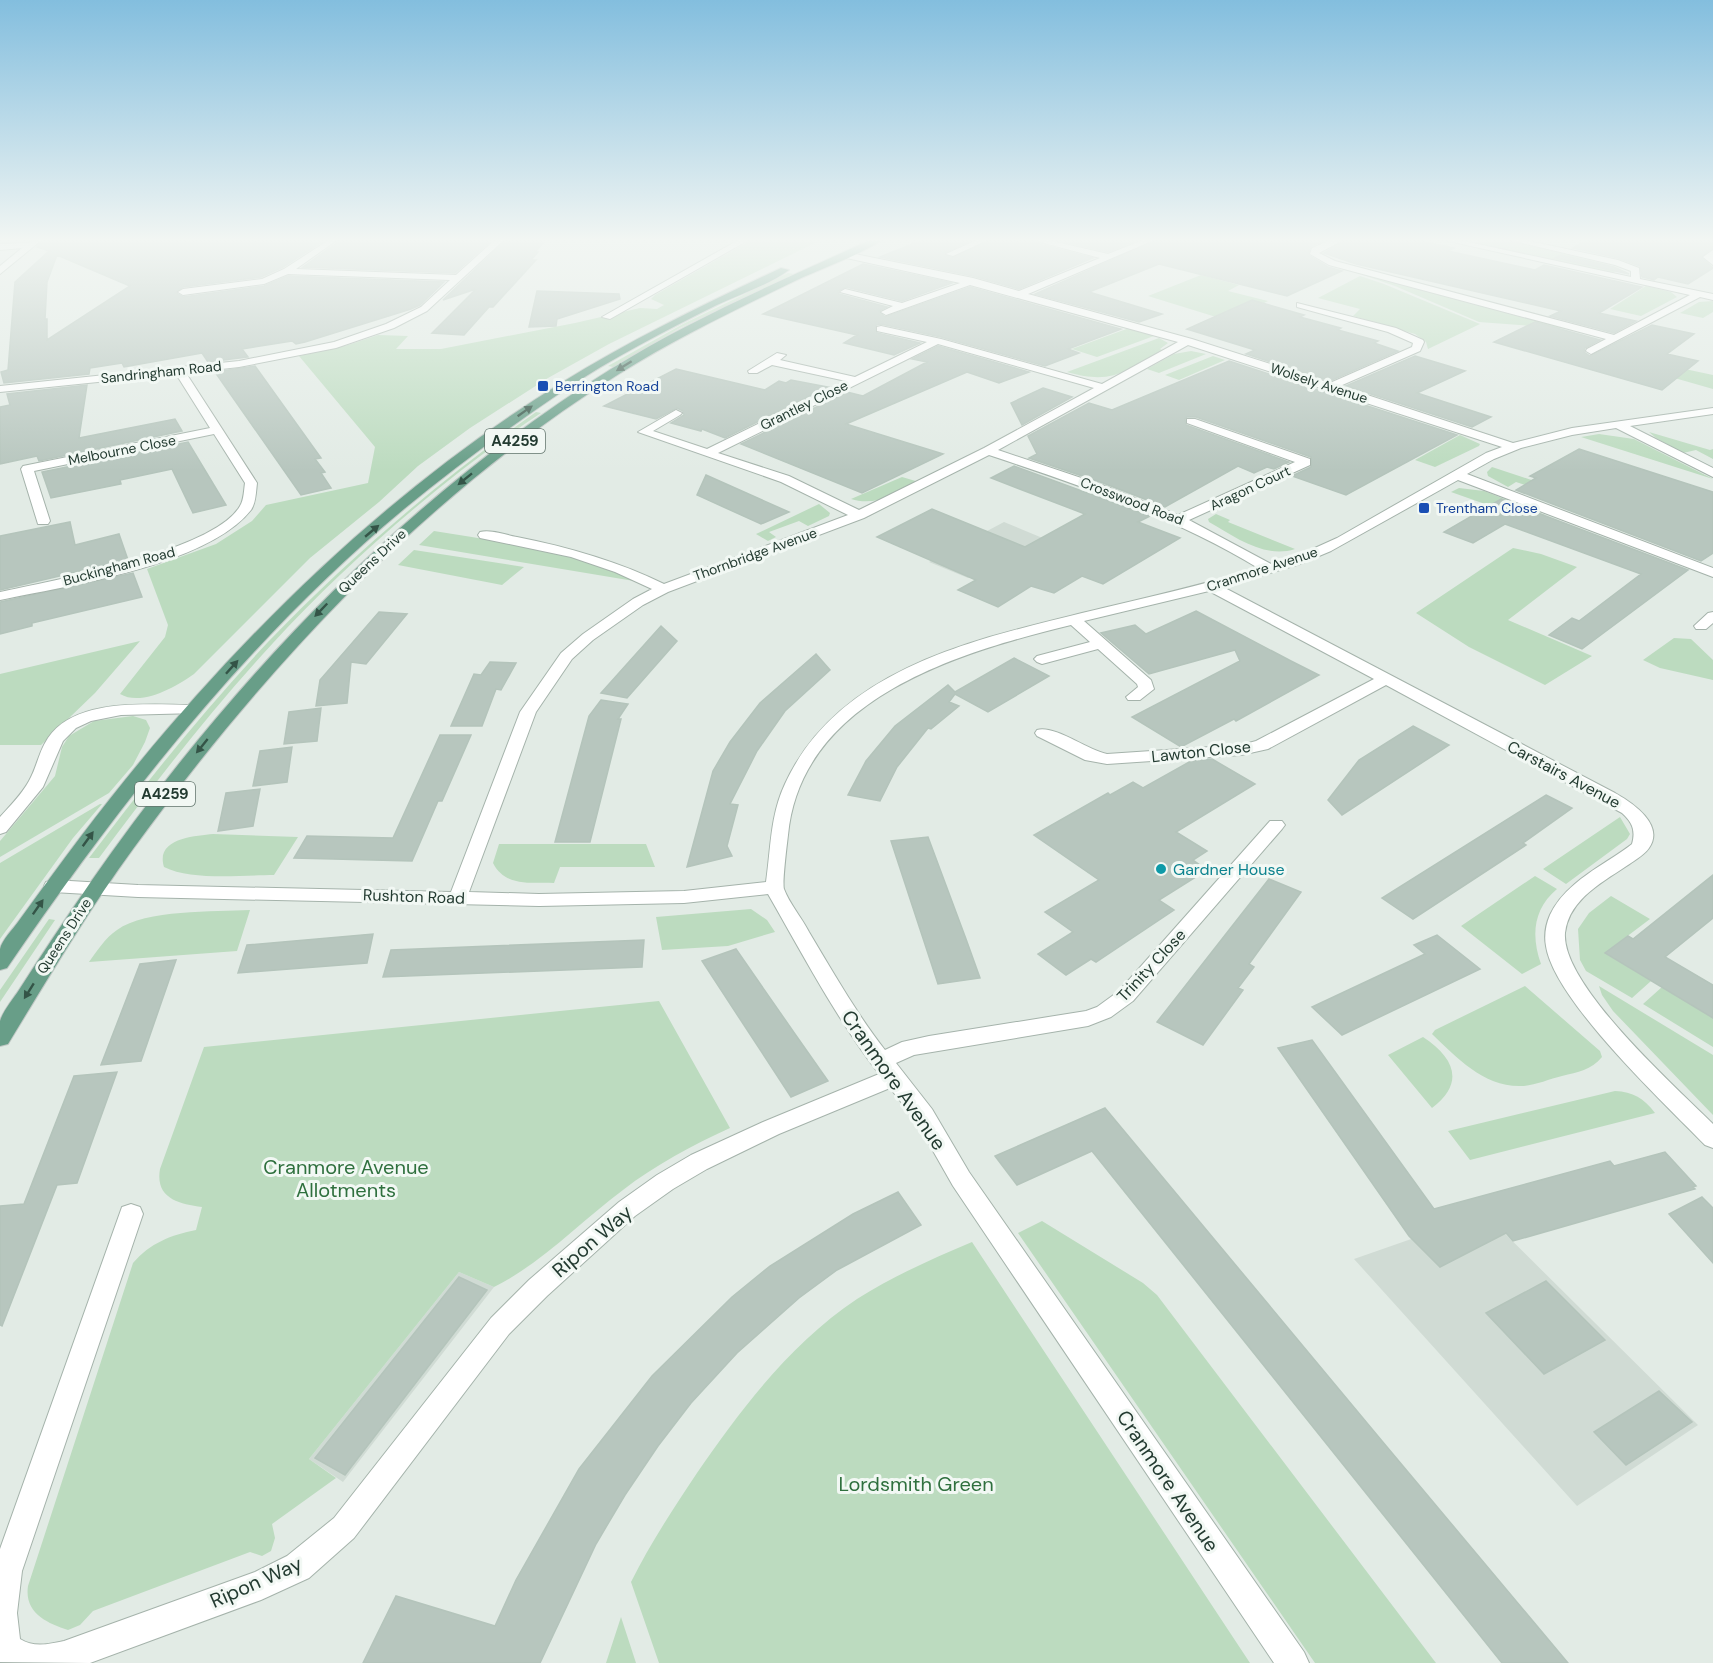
<svg xmlns="http://www.w3.org/2000/svg" width="1713" height="1663" viewBox="0 0 1713 1663" font-family="'DM Sans',sans-serif">
<style>
.built{fill:#d0dbd4}
.green{fill:#bcdbbf}
.building{fill:#b7c6be;stroke:#b4c4bb;stroke-width:1.5;fill-rule:evenodd}
.lines{fill:none;stroke-linecap:round;stroke-linejoin:round}
.minor-casing{stroke:#a5b3ab;stroke-width:2}
.major-casing{stroke:#c1c8c5;stroke-width:2}
.minor{fill:#fff;fill-rule:evenodd}
.major{fill:#689e88;fill-rule:evenodd}
.oneway{fill:#345447}
.transit-dot{fill:#1a4fb4;stroke:#f2f8f4;stroke-width:2}
.culture-dot{fill:#0f9aa8;stroke:#f2f8f4;stroke-width:2}
.labels{text-anchor:middle;stroke-width:6;stroke-linejoin:round;paint-order:stroke}
.far-street-label{font-size:14px;fill:#233b31;stroke:#f2f8f4}
.far-transit-label{font-size:14px;fill:#164399;stroke:#f2f8f4;text-anchor:start}
.shield{fill:#f2f8f4;stroke:#61746c;stroke-width:1.5}
.shield-label{font-size:15px;font-weight:bold;fill:#233b31}
.street-label{font-size:16px;fill:#233b31;stroke:#f2f8f4}
.culture-label{font-size:16px;fill:#0d838f;stroke:#f2f8f4;text-anchor:start}
.near-street-label{font-size:20px;fill:#233b31;stroke:#f2f8f4}
.near-park-label{font-size:20px;fill:#2f703e;stroke:#f2f8f4}
</style>
<rect width="100%" height="100%" fill="#e2ebe5"/>
<path class="built" d="M1004 522 1057 544 985 568 968 578 929 562Z
M1477 1206 1698 1425 1577 1506 1354 1259 1417 1237Z
M459 1272 494 1287 343 1482 309 1459Z"/>
<path class="green" d="M755 238H822L821 240 609 344 548 378 470 428 418 466 379 502 310 558 194 674C177 686 142 707 120 694L165 637 168 625 147 569 216 544 252 521 266 505 368 483 375 447 299 356 348 345 378 335 408 336 396 349H441L575 323 640 308 657 309 664 305 651 299 655 295Z
M1447 238H1499L1606 264 1618 270 1613 273Z
M788 273 794 274 680 328 613 367 608 366 683 324Z
M1365 274 1570 329 1479 322 1395 286 1363 275Z
M1201 275 1239 285 1228 291 1268 301 1229 321 1148 296Z
M1360 276 1384 284 1480 324 1428 349 1426 342 1415 334 1353 316 1360 309 1318 298Z
M1646 286 1671 292 1677 297 1641 316 1610 309Z
M1713 301V312L1703 318 1680 313 1699 302Z
M1129 328 1154 336 1097 357 1072 349Z
M1159 338 1168 343 1160 349 1162 350C1124 372 1112 385 1067 372Z
M1191 351 1206 354 1159 373 1147 369 1174 354Z
M1610 353 1713 375V389L1629 365Z
M1213 356 1225 360 1179 380 1165 375Z
M536 412 541 413C449 474 348 561 273 643 210 711 154 784 99 858H89C145 784 204 710 268 642 350 557 440 480 536 412Z
M1649 432 1710 450 1713 449V459L1696 450 1683 453 1656 438Z
M1599 434 1634 439 1713 479 1581 437Z
M1460 435 1480 444 1479 446 1435 467 1415 460Z
M1492 467 1571 493 1564 498 1516 482 1508 487 1488 476 1487 472Z
M902 477 919 482C898 493 875 507 851 499Z
M1459 488 1484 491 1545 515 1536 522 1451 492Z
M819 504 830 513 829 516 808 526 799 521 769 532 776 537 768 541 756 534Z
M1216 514 1230 520 1228 522 1295 549C1265 559 1235 537 1209 522L1208 519Z
M434 531C501 542 572 551 634 581L419 545Z
M1513 548 1541 554 1577 567 1508 620 1592 656 1545 685 1469 647 1416 613Z
M414 550 524 567 502 585 398 565Z
M1674 638 1691 639 1713 660V680L1660 668 1643 660Z
M140 641 95 693 41 745H0V674Z
M133 716 146 720 150 728 145 742 133 765 109 793 0 857V841L55 776 62 747 69 736 94 721Z
M100 804H102L73 838 0 939V863Z
M1620 817 1630 834 1627 839 1566 884 1543 869Z
M213 834 298 837 274 875C242 875 192 881 164 867 155 838 195 836 213 834Z
M499 844H646L655 867H560L554 883C531 882 505 887 493 863Z
M1535 876 1557 889C1533 909 1531 936 1541 964L1522 974 1461 926Z
M1611 896 1650 919 1605 953 1651 981 1632 998 1586 971 1580 960 1578 929 1589 913Z
M751 909 767 920 775 932 728 946 662 950 656 917Z
M250 910 237 951 89 962C97 951 105 938 117 930 146 909 214 912 250 910Z
M49 919 55 920 0 1002V990Z
M1525 986 1600 1051 1602 1057C1591 1070 1578 1072 1562 1076 1549 1079 1534 1086 1521 1086 1484 1087 1457 1058 1432 1034L1435 1030Z
M1599 986 1713 1055V1115L1613 1011 1602 995Z
M1662 987 1713 1018V1047L1643 1004Z
M659 1001 730 1128C693 1145 655 1165 623 1190 580 1222 542 1263 494 1287L459 1272 309 1459 336 1478 272 1524 275 1538 271 1551 262 1556 250 1552 93 1611 80 1625 68 1630C47 1623 24 1613 28 1586L133 1263C150 1243 171 1235 196 1230L202 1207C178 1204 155 1198 160 1169L204 1047Z
M1423 1037C1455 1058 1465 1083 1432 1108L1388 1055Z
M1615 1091C1633 1092 1644 1098 1655 1113L1470 1160 1448 1131Z
M1042 1221 1143 1283 1157 1295 1436 1663H1315L1018 1233Z
M972 1242 1250 1663H659L631 1582C650 1544 673 1509 697 1473 741 1409 791 1343 857 1299 893 1276 932 1259 972 1242Z
M621 1617 636 1663H606Z"/>
<path class="building" d="M46 238H182L188 243 195 238H328L283 267 261 277 183 287 176 293 183 297 264 286 288 276 444 282 420 305 411 309 305 342 296 344 292 341 242 349 248 357 208 362 202 353 124 367 122 363 90 368 89 374 4 383 1 372 8 370 15 282 49 251 37 247ZM57 255 130 286 47 340V319H45L47 282Z
M338 238H494L455 273 303 267 338 242Z
M508 238H548L535 252H538L531 260H536L493 307H489L464 335 432 333 476 289 443 300Z
M927 238H976L944 253 952 258 994 238H1023L1024 240 1093 258 1019 289 973 276 880 257Z
M1048 238H1142L1108 252Z
M1161 238H1331L1311 246 1308 255 1328 267 1342 271 1287 296 1159 264 1089 292 1162 314 1139 322 1035 294Z
M1349 238H1406L1454 248 1448 251 1535 270 1544 265 1642 287 1599 313 1636 321 1614 333 1550 316 1561 311 1356 264 1324 253Z
M1590 238H1713V248L1701 257 1713 268 1688 284 1658 277 1654 280 1642 277 1640 266 1618 258 1573 248Z
M1561 255 1614 267 1629 274 1555 258Z
M863 264 952 283 902 301 846 287 838 291 839 294 887 307 879 311 885 317 970 287 1121 329 1068 349 1079 353 1045 366 941 337 881 324 876 325 877 333 920 343 894 355 844 343 857 335 763 314Z
M537 291 619 294 620 299 557 319 556 326 529 327Z
M1252 300 1304 315 1300 317 1341 328 1338 330 1378 341 1374 343 1398 351 1330 381 1246 354 1255 350 1187 329Z
M1535 322 1600 340 1585 348 1584 352 1590 356 1652 325 1694 334 1667 354 1698 361 1662 390 1494 342Z
M938 346 1029 372 999 383 967 372 846 424 943 454 862 493 741 444 847 392 863 396 927 362 912 359Z
M1415 356 1465 371 1417 393 1491 417 1472 427 1346 386Z
M1229 361 1457 435 1346 495 1292 476 1311 467V457L1196 417H1187L1185 419 1186 425 1289 462 1274 469 1267 467 1254 473 1238 466 1165 507 1103 483 1029 458 1037 454 1028 436 1089 403 1112 410Z
M255 366 321 458 315 459 325 472 321 473 331 488 301 495 215 372Z
M676 369 765 390 779 381 786 383 791 380 828 387 725 438 702 429 701 431 671 423 684 415 683 411 677 408 656 419 604 406Z
M87 385 79 438 175 419 182 431 39 461 37 456 0 464V407L10 405 7 394Z
M1043 388 1072 397 1022 425 1011 403Z
M188 442 226 505 193 513 172 469 120 480 121 484 51 498 42 472Z
M1579 449 1713 492V553L1701 561 1516 490 1536 478 1530 476Z
M1014 466 1150 516 1138 522 1180 538 1103 584 1082 576 1054 593 1031 586 998 607 958 590 976 580 877 537 932 509 1025 547 1085 514 991 478Z
M706 475 789 512 761 524 697 495Z
M1501 499 1688 570 1582 649 1549 635 1572 618 1579 621 1641 574 1505 524 1473 543 1444 532Z
M70 522 75 545 119 534 128 560 0 590V536Z
M133 573 142 597 32 623V626L0 634V602Z
M1196 611 1291 661 1319 675 1236 721 1234 719 1181 747 1132 717 1240 661 1235 650 1149 674 1101 633 1135 625 1146 634Z
M379 612 407 614 366 664 351 662 347 703 316 706 320 680Z
M661 626 677 641 627 698 601 693Z
M816 654 830 670 785 711 757 751 730 804 738 805 727 846 732 856 687 867 713 771 730 742 760 703Z
M1014 658 1049 676 988 712 955 694 949 702 959 706 931 729 928 728 897 767 880 801 848 795 866 761 895 726 948 685 955 692Z
M490 662 516 663 501 690 496 689 482 726H451L474 674 481 675Z
M601 700 628 704 618 719H621L590 842H555L589 716Z
M321 708 317 741 284 744 289 712Z
M1413 726 1449 745 1342 815 1328 800 1359 760Z
M440 735H471L442 801H438L412 861 294 858 307 836 393 838Z
M292 747 287 782 253 786 260 751Z
M1212 759 1255 784 1176 832 1207 851 1193 860 1207 870 1159 900 1174 910 1096 962 1091 959 1066 975 1038 954 1073 932 1045 912 1099 880 1034 835 1108 793 1110 795 1133 782 1143 788 1191 761Z
M260 789 253 826 218 831 226 793Z
M1546 795 1572 808 1523 843 1526 845 1413 919 1382 898Z
M928 837 966 939 980 978 938 984 891 841Z
M1713 875V918L1665 957 1713 985V1018L1605 953 1628 936 1633 939Z
M1269 879 1301 892 1249 964 1254 967 1238 988 1243 990 1203 1045 1157 1022Z
M373 934 367 963 238 973 247 945Z
M1437 935 1480 969 1342 1035 1312 1007 1425 954 1414 945Z
M644 940 642 967 383 977 391 950Z
M736 949 795 1034 828 1081 791 1097 702 961Z
M176 960 141 1061 101 1065 140 964Z
M1312 1040 1434 1209 1610 1161 1614 1166 1665 1152 1696 1186 1693 1187 1695 1189 1513 1241 1506 1233 1440 1267 1409 1236 1278 1048Z
M117 1072 77 1183 57 1185 2 1326 0 1325V1206L24 1204 74 1076Z
M1105 1108 1382 1441 1568 1663H1502L1092 1151 1017 1185 995 1156Z
M898 1192 921 1225 837 1270 799 1298 737 1353 691 1403 658 1446 625 1495 596 1544 540 1663H363L396 1596 495 1626 516 1580 579 1469 652 1376 732 1297 770 1266 853 1214Z
M1702 1197 1713 1208V1263L1669 1214Z
M459 1277 487 1290 345 1475 315 1458Z
M1546 1281 1605 1340 1544 1374 1486 1313Z
M1659 1391 1692 1422 1626 1465 1594 1432Z"/>
<g class="lines">
<defs>
<path id="minor" d="M35 238H44L0 274V266L22 248 0 250V244L29 243Z
M184 238H193L188 241Z
M332 238 337 240 296 269 456 275 497 238H506L427 311 394 328 336 348 239 367 186 373 257 483C256 491 256 503 251 510 208 565 67 586 0 600V592C51 581 215 551 240 506 244 500 244 489 245 483L214 434 34 471 50 521 48 524H38L21 469 23 466 210 428 176 374 0 392V386L239 361 334 342 386 324 421 307 450 280 288 274 264 284 183 295 178 292 183 289 262 279 284 269Z
M742 238H752L610 319 602 317Z
M981 238H992L953 256 946 254Z
M1025 238H1039L1108 254 1148 238H1159L1028 294 1192 339 1330 383 1412 347 1413 343 1388 332 1297 307V303L1396 328 1423 340 1424 342 1420 351 1340 386 1513 443 1572 428 1713 408V414L1630 426 1713 468V477L1616 428 1572 435 1521 448 1494 459 1467 474 1713 568V577L1458 480 1331 551 1300 564 1223 587 1615 793C1633 803 1665 825 1649 848 1645 854 1637 859 1631 863 1605 881 1569 898 1565 933 1561 985 1677 1088 1713 1124V1148L1705 1145C1665 1104 1554 1000 1546 946 1544 936 1546 924 1550 915 1566 881 1605 865 1632 844 1636 830 1632 822 1622 813L1386 685 1268 749 1241 755 1107 764 1085 760 1037 736 1035 733 1037 730C1055 725 1087 750 1107 754L1241 745 1256 741 1374 679 1209 591 1084 621 1151 680 1154 689 1140 700H1128L1126 697 1138 687 1137 684 1098 649 1042 664 1037 662 1034 659 1037 656 1090 642 1071 625C960 652 801 698 788 835 787 844 782 883 784 889 789 903 802 918 809 932 833 972 856 1013 885 1050L902 1042 929 1036 1086 1011 1097 1007 1119 991 1270 821H1282L1285 825 1282 829 1133 1001 1111 1017 1088 1026 914 1055 896 1063 932 1109 969 1172 1304 1652 1309 1663H1274L953 1186 916 1121 890 1088 779 1134 707 1169 673 1189 635 1216 547 1296 509 1334 354 1538 309 1578 261 1600 90 1663 0 1662V1549L122 1207 131 1204 140 1207 143 1214 22 1571 17 1613 20 1639C34 1648 49 1644 64 1641L255 1572 287 1556 334 1518 491 1318 529 1280 619 1202 657 1175 691 1155 763 1122 879 1074C836 1018 803 955 768 894L684 903 539 906 138 897 53 892 46 890 44 886 46 882 53 880 138 885 451 892 520 712 561 653 583 634 633 599 652 589 615 572 571 557 480 538 478 535 480 532C491 529 506 535 517 537 568 547 617 561 664 584L848 515 781 482 638 432 676 410 682 413 680 415 653 431 707 449 846 381 772 365 757 373H749L748 371 777 353 786 355 780 360 855 377 927 342 877 331V327L881 326 941 339 1102 384 1178 342 970 285 886 315 881 312 893 306 840 292 845 289 902 303 960 283 842 257V253L845 252 973 278 1019 291 1100 258ZM938 344 1094 388 984 448 859 510 789 476 718 453ZM1188 345 1502 447 1486 453 1337 538 1306 552 1271 564 1189 520 1310 465V459L1195 419H1187V423L1295 462 1178 515 1102 485 998 450ZM989 455C1082 486 1174 517 1258 568 1200 586 1141 599 1082 613 972 640 837 670 785 784 770 816 771 848 766 882L684 891 539 894 469 892 536 712 572 659 593 640 643 605 668 592 864 518Z
M1336 238H1347L1319 253 1335 261 1614 335 1690 295 1435 238H1450L1631 277V271L1615 265 1505 239 1515 238 1618 260 1639 268 1640 279 1713 294V300L1700 297 1591 354 1586 351 1587 349 1606 339 1329 265 1310 254 1312 248Z
M1713 250V265L1703 257Z
M1713 612V623L1706 629H1696L1694 626 1708 613Z
M192 705 198 707 200 710 198 713 121 715 91 721 76 728 63 741 43 787 6 832 0 834V817C10 806 22 794 29 781 37 767 39 751 48 738 76 697 149 705 192 705Z"/>
<path id="major" d="M874 238H885C861 255 825 267 797 280 737 309 676 338 619 374 425 495 267 665 133 849 88 911 48 978 8 1044L0 1046C0 1039 0 1029 0 1021 3 1011 13 999 19 990 42 954 66 918 90 883 230 682 403 499 611 369 694 317 786 279 874 238Z
M781 268 789 270C769 285 740 294 717 305 665 331 612 358 563 391 508 428 455 467 404 509 247 640 122 800 7 968L0 970C0 964 0 955 0 949 2 940 13 929 18 922 39 893 60 864 82 835 215 660 374 499 561 383 632 339 706 303 781 268Z"/>
</defs>
<use href="#minor" class="minor-casing"/>
<use href="#major" class="major-casing"/>
<use href="#minor" class="minor"/>
<use href="#major" class="major"/>
</g>
<defs><path id="oneway-solid" d="M-6-.8H1V-3.2L6.5 0L1 3.2V.8H-6Z" transform="scale(1.5)"/></defs>
<g class="oneway">
<use href="#oneway-solid" transform="translate(624 366) rotate(148)"/>
<use href="#oneway-solid" transform="translate(525 411) rotate(-35)"/>
<use href="#oneway-solid" transform="translate(465 479) rotate(141)"/>
<use href="#oneway-solid" transform="translate(372 531) rotate(-40)"/>
<use href="#oneway-solid" transform="translate(321 610) rotate(134)"/>
<use href="#oneway-solid" transform="translate(232 667) rotate(-48)"/>
<use href="#oneway-solid" transform="translate(202 746) rotate(129)"/>
<use href="#oneway-solid" transform="translate(88 839) rotate(-54)"/>
<use href="#oneway-solid" transform="translate(38 907) rotate(-55)"/>
<use href="#oneway-solid" transform="translate(29 991) rotate(122)"/>
</g>
<linearGradient id="sky" x2="0" y2="1"><stop stop-color="#83bede"/><stop offset="0.51" stop-color="#f2f6f3"/><stop offset="1" stop-color="#f2f6f3" stop-opacity="0"/></linearGradient>
<rect width="1713" height="471" fill="url(#sky)"/>
<g class="transit-dot">
<rect x="537" y="380" width="12" height="12" rx="3"/>
<rect x="1418" y="502" width="12" height="12" rx="3"/>
</g>
<circle class="culture-dot" cx="1161" cy="869" r="6"/>
<g class="labels">
<g class="far-street-label">
<text transform="translate(161 372) rotate(-6)" y="5">Sandringham Road</text>
<text transform="translate(1319 383) rotate(18)" y="5">Wolsely Avenue</text>
<text transform="translate(804 405) rotate(-26)" y="5">Grantley Close</text>
<text transform="translate(122 450) rotate(-11)" y="5">Melbourne Close</text>
<text transform="translate(1250 488) rotate(-25)" y="5">Aragon Court</text>
<text transform="translate(1132 501) rotate(21)" y="5">Crosswood Road</text>
<text transform="translate(755 554) rotate(-20)" y="5">Thornbridge Avenue</text>
<text transform="translate(372 561) rotate(-43)" y="5">Queens Drive</text>
<text transform="translate(119 566) rotate(-15)" y="5">Buckingham Road</text>
<text transform="translate(1262 569) rotate(-18)" y="5">Cranmore Avenue</text>
<text transform="translate(64 936) rotate(-57)" y="5">Queens Drive</text>
</g>
<g class="far-transit-label">
<text x="555" y="391">Berrington Road</text>
<text x="1436" y="513">Trentham Close</text>
</g>
<g class="shield">
<rect x="485" y="429" width="60" height="24" rx="4.5"/>
<rect x="135" y="782" width="60" height="24" rx="4.5"/>
</g>
<g class="shield-label">
<text x="515" y="446">A4259</text>
<text x="165" y="799">A4259</text>
</g>
<g class="street-label">
<text transform="translate(1201 751) rotate(-6)" y="6">Lawton Close</text>
<text transform="translate(1564 774) rotate(28)" y="6">Carstairs Avenue</text>
<text transform="translate(414 896) rotate(2)" y="6">Rushton Road</text>
<text transform="translate(1151 965) rotate(-47)" y="6">Trinity Close</text>
</g>
<g class="culture-label">
<text x="1173" y="875">Gardner House</text>
</g>
<g class="near-street-label">
<text transform="translate(894 1080) rotate(55)" y="7">Cranmore Avenue</text>
<text transform="translate(592 1241) rotate(-41)" y="7">Ripon Way</text>
<text transform="translate(1168 1481) rotate(56)" y="7">Cranmore Avenue</text>
<text transform="translate(256 1582) rotate(-24)" y="7">Ripon Way</text>
</g>
<g class="near-park-label">
<text x="346" y="1174">Cranmore Avenue<tspan x="346" dy="23">Allotments</tspan></text>
<text x="916" y="1491">Lordsmith Green</text>
</g>
</g>
</svg>
